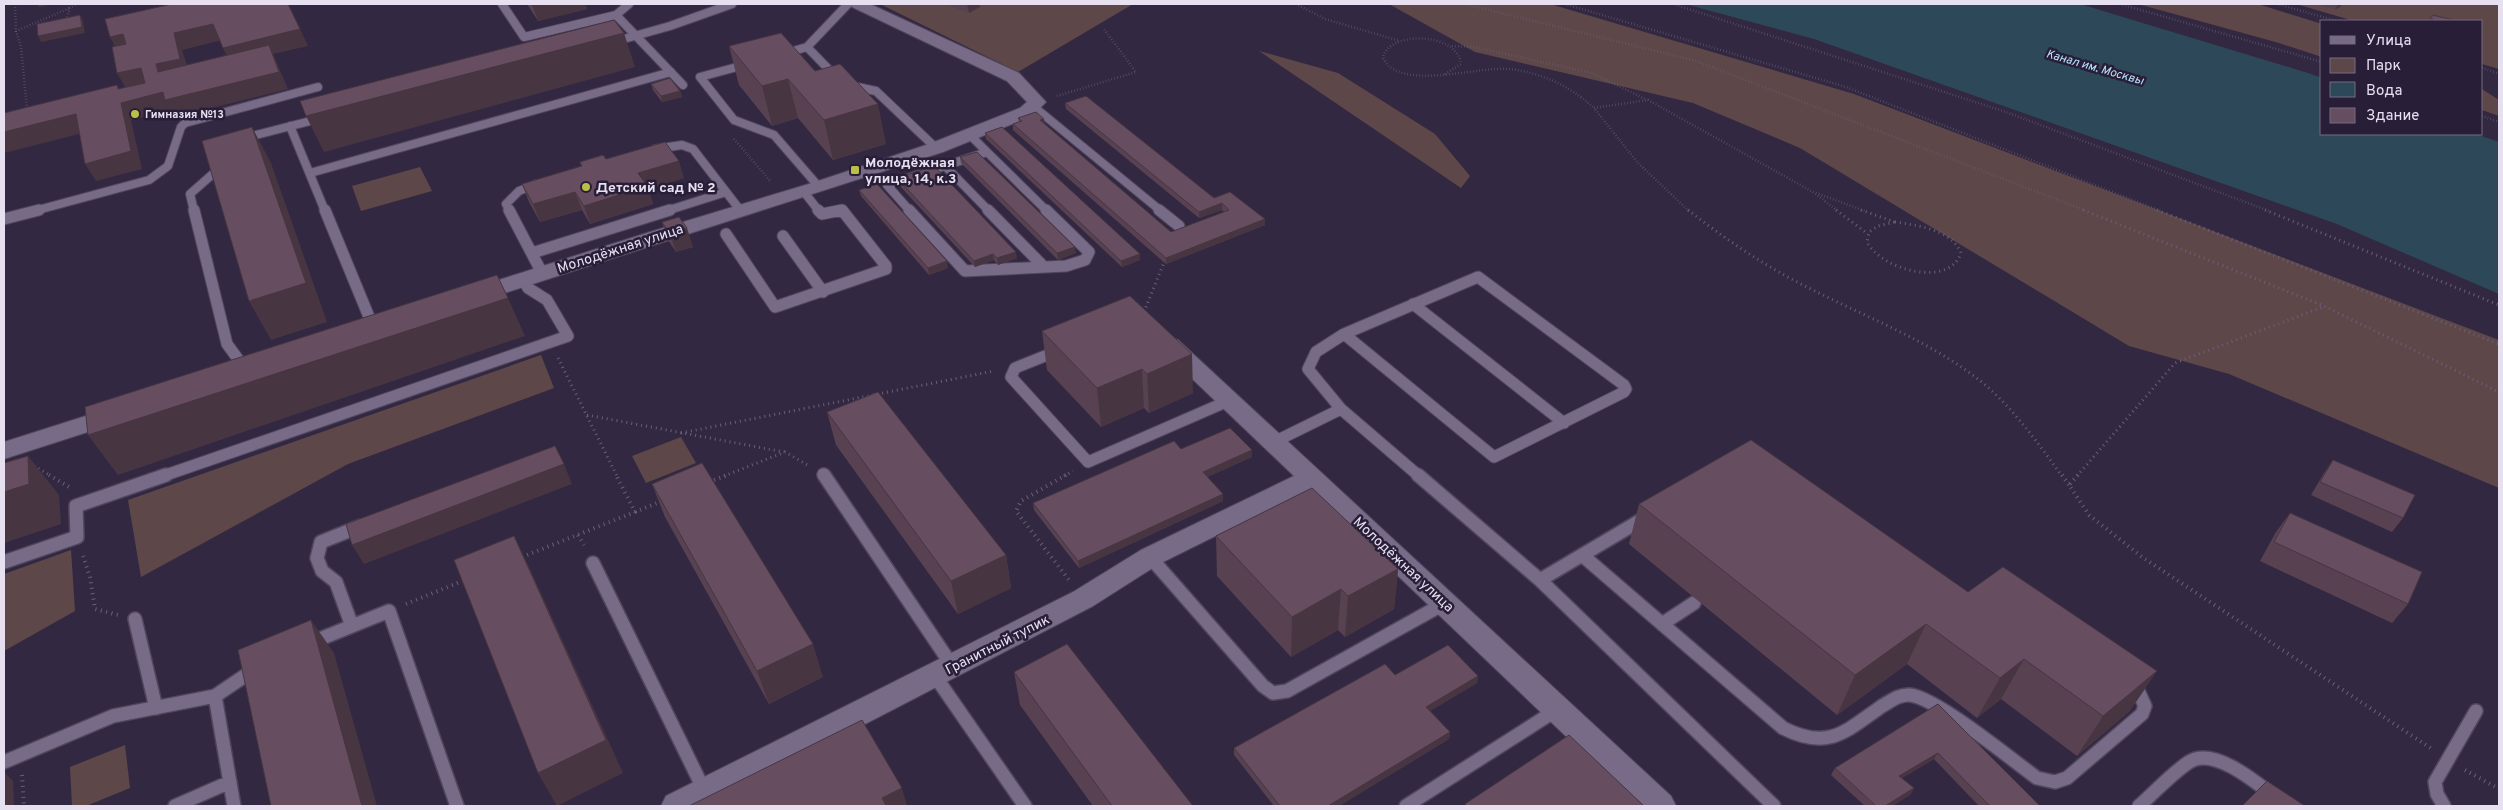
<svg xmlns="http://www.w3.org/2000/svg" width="2503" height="810" viewBox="0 0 2503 810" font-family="Overpass,sans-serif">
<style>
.green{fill:#5e4749}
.water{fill:#2d4959}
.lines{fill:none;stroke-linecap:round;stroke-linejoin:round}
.lane-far2-casing{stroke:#50465c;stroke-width:10}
.lane-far1-casing{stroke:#50465c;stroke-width:13}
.lane-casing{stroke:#50465c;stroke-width:16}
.street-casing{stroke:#50465c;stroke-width:2}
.path-far2{stroke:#696077;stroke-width:2.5;stroke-dasharray:0.5 2.5;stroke-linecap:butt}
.path-far1{stroke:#696077;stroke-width:3;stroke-dasharray:1 4;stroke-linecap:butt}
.path{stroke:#696077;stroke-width:4;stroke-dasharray:1 4.5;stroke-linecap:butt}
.lane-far2{stroke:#776b88;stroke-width:8}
.lane-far1{stroke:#776b88;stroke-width:11}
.lane{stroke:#776b88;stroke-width:13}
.street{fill:#776b88;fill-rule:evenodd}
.wall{fill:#584252}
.shaded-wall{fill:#473642}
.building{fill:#664d5f;stroke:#473642}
.poi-dot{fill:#bac046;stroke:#291e37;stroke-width:2}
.labels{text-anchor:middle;stroke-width:5;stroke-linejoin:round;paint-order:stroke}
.far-poi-label{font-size:11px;font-weight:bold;fill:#e6e0f1;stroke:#291e37;text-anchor:start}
.far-water-label{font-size:12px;font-style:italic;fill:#b7e3fe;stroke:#291e37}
.poi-label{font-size:14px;font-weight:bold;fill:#e6e0f1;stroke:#291e37;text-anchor:start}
.street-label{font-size:14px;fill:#e6e0f1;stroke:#291e37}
</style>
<rect width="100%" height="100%" fill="#332842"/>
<path class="green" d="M880 4H1133L1018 72Z
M1389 4H1550L1854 94 2499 340V488L2229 374 2129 346 1800 148 1693 103 1475 52Z
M2138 4H2258L2322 24V57L2279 43Z
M2296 4H2499V69L2482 64V21H2354Z
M1259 51 1338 73 1435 134 1470 176 1461 188Z
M2482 89 2499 100V116L2482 110Z
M420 167 432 191 361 211 352 186Z
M541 355 554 388 348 464 141 577 128 500Z
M681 437 696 463 646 483 632 456Z
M71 550 75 611 4 651V574Z
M125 745 130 788 86 806H72L70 767Z"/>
<path class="water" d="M1685 4H2080L2308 73 2322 78V134H2476L2499 142V294L2337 224 1814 39Z"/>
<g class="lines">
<defs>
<path id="lane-far2" d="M502 4 524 37 616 15 629 4
M616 15 683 85
M613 42 670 26 732 4
M807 47 848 4
M783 54 807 47 843 84 876 91 936 148
M748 64 700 77 734 120 774 135 819 187
M1033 106 1161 211
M290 126 325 211
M970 135 987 152
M246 144 256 135 322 118
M655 149 682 145 693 149 740 210
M987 152 1047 211
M945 166 989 211
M310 173 671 72
M804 192 819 211
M34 211 149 180 168 166 181 127 185 123 318 87
M194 211 190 194 223 165
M510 211 506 204 519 191 536 184
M666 211 726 192
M838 211H843
M910 211 887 185 987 152"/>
<path id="lane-far1" d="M194 210 227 344 238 359 243 372
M325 210 374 329
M509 210 542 273
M909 210 965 271 1066 266 1085 260 1089 252 1046 210
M988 210 1044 267
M1159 210 1179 226
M4 219 39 210
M726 234 775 307 886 269V266L842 210 822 214 818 210
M783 236 823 292
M532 253 670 210
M1478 277 1624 385 1626 389 1624 392 1494 457 1344 334Z
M1413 304 1564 423
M1344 334 1316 352 1308 369 1341 409 1419 476
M1060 350 1015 368 1011 377 1088 462 1228 401
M1274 442 1341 409
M823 474 824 476
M163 476 568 336 547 300 528 288 523 279"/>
<path id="lane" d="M824 475 953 667
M1418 475 1540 580 1774 806
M1582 555 1783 728C1828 751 1845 732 1882 706 1891 701 1899 694 1910 695 1937 698 2012 760 2037 778L2055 782 2067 778 2142 714 2145 706 2139 693 2131 686
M1150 557 1263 686 1273 693 1287 691 1445 603
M4 562 77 537 76 506 166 475
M593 563 705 792
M1540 580 1648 516
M135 619 156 708
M1662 624 1694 603
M352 626 336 582 322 571 317 558 321 542 361 526
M310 643 389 611 457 806
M935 676 1025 806
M215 696 234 806
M4 762 113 716 215 696 255 669
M175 806 230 782
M1406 806 1558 709
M2139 806C2155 792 2171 774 2189 762 2216 744 2266 791 2287 806
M2444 806 2437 794 2435 782 2476 711"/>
<path id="street" d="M850 4H870L1019 73 1046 102 1032 116 943 152 480 301 472 302 464 301 461 296 464 291 650 232 812 183 929 144 1020 108 1027 102 1007 81 852 7Z
M1170 338 1178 340 1671 796 1676 806H1639L1308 490 1159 564 1093 606 707 806H661L666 796 1073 592 1141 550 1294 476 1162 350 1159 345 1162 340Z
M117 406 125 408 129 414 125 420 4 459V442Z"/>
</defs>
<use href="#lane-far2" class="lane-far2-casing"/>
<use href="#lane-far1" class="lane-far1-casing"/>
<use href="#lane" class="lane-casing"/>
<use href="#street" class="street-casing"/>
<path class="path-far2" d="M15 4 16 31 21 47 27 109
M1296 4 1325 19 1400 41
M1465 4 1696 61 2087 211
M1565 4 1846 87 2161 211
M1673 4 2006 112 2269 211
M2120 4 2322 62
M2277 4 2337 21
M67 17 70 8 77 4
M16 31 70 8
M1452 46 1474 47 1592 73 1647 100
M2482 68 2499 74
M1445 74 1461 64C1457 31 1387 31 1383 58 1399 92 1478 66 1508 69 1541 72 1570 86 1594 108
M1057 96 1136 72 1103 28
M2482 116 2499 122
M734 139 771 182
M1816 193 1865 211
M1689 211 1637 162 1594 108 1648 100 1813 192 1838 211"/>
<path class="path-far1" d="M1688 210C1724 238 1763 265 1805 286 1863 316 1926 339 1978 379 2012 406 2037 442 2062 476
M1836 210 1868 234
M1861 210 1895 222
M2083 210 2324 306 2499 392
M2157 210 2499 344
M2265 210 2499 305
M1895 222C1917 225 1952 230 1961 253 1949 289 1880 269 1867 242L1869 232 1878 226Z
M1144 312 1165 260
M558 358 617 476
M587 415 784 452
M681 433 994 371
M34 466 51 476
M724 476 785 452 809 466
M1064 476 1073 471
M2077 476 2175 363 2323 307"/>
<path class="path" d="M49 475 69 487
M1066 475 1021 501 1016 511 1069 580
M2062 475 2069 485
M2078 475 2069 485 2089 515 2142 557 2432 749
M709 482 727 475
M635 512 662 501
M578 535 584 545
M83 556 90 577 95 609 118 615
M522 557 635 512 616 475
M406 604 465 580
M2465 770 2499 789
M22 775 24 806"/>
<use href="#lane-far2" class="lane-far2"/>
<use href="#lane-far1" class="lane-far1"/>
<use href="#lane" class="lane"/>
<use href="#street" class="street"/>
</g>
<path class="wall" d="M527 4H585L587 9 538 21Z
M944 4H980V7L969 13Z
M2317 4H2342L2341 6 2335 10Z
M729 46 815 71 886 144 833 160 798 118 772 126 739 85Z
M651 84 680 91 682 97 662 102 653 90Z
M1065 103 1214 198 1265 219V225L1166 264 1013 130V124L1019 122 1018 118 1045 125 1171 232 1224 212 1222 210 1199 218 1066 109Z
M985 133 1140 260 1122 267 986 139Z
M960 157 1076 253 1058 260 961 163Z
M606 159 684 178 648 189 653 204 590 224 582 210 540 222 529 202 522 184 581 166 580 162Z
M897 178 1017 258 998 265 994 260 975 267 898 184Z
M859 190 948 268 929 275 861 196Z
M662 222 693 247 676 252 668 240Z
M1130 296 1193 393 1149 413 1144 408 1101 427 1047 370 1042 331Z
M827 412 1006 555 1011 588 958 614 836 445Z
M1751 440 2130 711 2077 756 2001 699 1977 718 1907 664 1837 715 1629 544 1639 504Z
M1181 449 1252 457 1207 477 1223 501 1079 568 1034 510 1033 503Z
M2333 460 2403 518 2392 532 2311 495 2324 473Z
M652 484 823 677 769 704 665 517Z
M2290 513 2408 604 2392 623 2260 561 2276 532Z
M1216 536 1398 569 1394 609 1345 637 1338 630 1291 657 1217 576Z
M1014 672 1193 806H1093L1020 705Z
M1395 675 1478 676 1477 683 1430 711 1450 732 1449 739 1339 806H1274L1234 755V748Z
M1938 704 2040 806H1979L1934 759 1902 778 1914 788 1910 795 1892 806H1865L1831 775 1835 768Z"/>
<path class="shaded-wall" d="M37 4H54L39 7Z
M532 4H585L587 9 538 21Z
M967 4H980V7L969 13Z
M2338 4H2342L2341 6 2335 10Z
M80 15 83 21 85 33 41 42 38 36Z
M213 24 222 40 182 50 190 75 158 72 156 64 174 33Z
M300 29 308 46 273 54 288 89 175 117 171 110 131 120 142 169 96 181 85 164 118 89 117 85 127 101 231 65 223 48Z
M624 33 635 67 324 152 306 116Z
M123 34 132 50 119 54 110 37Z
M141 68 150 85 127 90 117 73Z
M788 79 798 118 772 126 762 86Z
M680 91 682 97 662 102 661 96Z
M878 104 886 144 833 160 824 120Z
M76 114 87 132 4 153V132Z
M1044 119 1045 125 1040 120Z
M252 127 271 163 327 322 271 340 249 301Z
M679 161 684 178 648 189 653 204 590 224 584 206 638 173Z
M575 192 582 210 540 222 533 204Z
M1222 203V210L1199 218V212Z
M1265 219V225L1166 264V258Z
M687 228 693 247 676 252 670 234Z
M1075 247 1076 253 1058 260 1057 253Z
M1016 252 1017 258 998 265 997 258Z
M993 254 994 260 975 267 974 261Z
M1140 254V260L1122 267 1121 261Z
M947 261 948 268 929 275 928 268Z
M508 298 525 336 118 475 88 435Z
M1192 354 1193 393 1149 413 1147 374Z
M1142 369 1144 408 1101 427 1097 388Z
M1252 450V457L1203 479V472Z
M28 456 59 495 61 524 4 543V492Z
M564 464 572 484 364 564 352 545Z
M1223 494V501L1079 568 1078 561Z
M514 536 530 569 623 773 557 806 538 773Z
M1006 555 1011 588 958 614 951 581Z
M1398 569 1394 609 1345 637 1348 596Z
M1341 589 1338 630 1291 657 1292 617Z
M311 620 334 653 377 806H362Z
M1926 624 1907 664 1837 715 1855 675Z
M813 644 823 677 769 704 757 671Z
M2024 659 2001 699 1977 718 2000 678Z
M2157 671 2130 711 2077 756 2103 716Z
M1478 676 1477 683 1425 714 1426 707Z
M1450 732 1449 739 1339 806H1328Z
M1938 753 1934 759 1896 782 1899 776Z
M4 772 13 781 14 806H4Z
M902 788 907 806H884L882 798Z
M1914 788 1910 795 1892 806H1885Z"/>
<path class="building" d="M172 4H288L300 29 223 48 213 24 174 33 180 59 156 64 158 72 269 45 279 72 165 100 163 92 121 103 131 151 85 164 76 114 4 132V113L117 85 118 89 145 83 141 68 117 73 112 47 126 44 123 34 110 37 105 19Z
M80 15 82 27 38 36 37 24Z
M2433 15 2457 21H2437L2430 19Z
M614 20 624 33 306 116 300 101Z
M781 33 815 71 840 64 878 104 824 120 788 79 762 86 729 46Z
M670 78 680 91 661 96 651 84Z
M1086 96 1214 198 1230 192 1265 219 1166 258 1013 124 1022 121 1018 118 1036 112 1044 119 1040 120 1171 232 1229 210 1222 203 1199 212 1065 103Z
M252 127 306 283 249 301 202 141Z
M1002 127 1140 254 1121 261 985 133Z
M665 142 679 161 638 173 647 186 584 206 575 192 533 204 522 184 582 166 580 162 603 155 606 159Z
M977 152 1075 247 1057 253 960 157Z
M934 166 1016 252 997 258 993 254 974 261 897 178Z
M877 184 947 261 928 268 859 190Z
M679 217 687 228 670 234 662 222Z
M497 275 508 298 88 435 85 407Z
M1130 296 1192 354 1147 374 1142 369 1097 388 1042 331Z
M878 392 1006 555 951 581 827 412Z
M1230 428 1252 450 1203 472 1223 494 1078 561 1033 503 1174 441 1181 449Z
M1751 440 1968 592 2003 567 2157 671 2103 716 2024 659 2000 678 1926 624 1855 675 1639 504Z
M555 446 564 464 352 545 346 524Z
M28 456 29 484 4 492V463Z
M2333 460 2415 495 2403 518 2320 482Z
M702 463 813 644 757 671 652 484Z
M1312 488 1398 569 1348 596 1341 589 1292 617 1216 536Z
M2290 513 2422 572 2408 604 2274 542Z
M514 536 606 740 538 773 454 560Z
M311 620 362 806H271L238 650Z
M1067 644 1193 806H1112L1014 672Z
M1448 645 1478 676 1426 707 1450 732 1328 806H1280L1234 748 1385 664 1395 675Z
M1938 704 2040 806H1990L1938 753 1899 776 1914 788 1885 806H1876L1835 768Z
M862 720 902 788 882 798 886 806H689Z
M1569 735 1644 806H1467L1465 804Z
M2267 781 2305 806H2242Z"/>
<g class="poi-dot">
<circle cx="135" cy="114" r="5"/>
<rect x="850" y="165" width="10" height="10" rx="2.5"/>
<circle cx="586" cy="187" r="5"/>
</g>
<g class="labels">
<g class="far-poi-label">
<text x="145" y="118">Гимназия №13</text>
</g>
<g class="far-water-label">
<text transform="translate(2095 67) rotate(16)" y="4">Канал им. Москвы</text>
</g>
<g class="poi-label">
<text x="865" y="167">Молодёжная<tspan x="865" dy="16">улица, 14, к.3</tspan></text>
<text x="596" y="192">Детский сад № 2</text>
</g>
<g class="street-label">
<text transform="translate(620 248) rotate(-18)" y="5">Молодёжная улица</text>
<text transform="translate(1404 564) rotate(43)" y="5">Молодёжная улица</text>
<text transform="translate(997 644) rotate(-27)" y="5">Гранитный тупик</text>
</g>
</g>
<rect width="2503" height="810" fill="none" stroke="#e6e0f1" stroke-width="10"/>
<rect x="2320" y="20" width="162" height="115" fill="#291e37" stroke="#756c81"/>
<rect x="2330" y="36" width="25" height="8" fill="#776b88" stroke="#756c81"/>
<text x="2366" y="45" font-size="15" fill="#e6e0f1">Улица</text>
<rect x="2330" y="58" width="25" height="15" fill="#5e4749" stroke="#756c81"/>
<text x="2366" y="70" font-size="15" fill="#e6e0f1">Парк</text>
<rect x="2330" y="82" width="25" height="15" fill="#2d4959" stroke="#756c81"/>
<text x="2366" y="95" font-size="15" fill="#e6e0f1">Вода</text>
<rect x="2330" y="108" width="25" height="15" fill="#664d5f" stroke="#756c81"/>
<text x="2366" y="120" font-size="15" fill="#e6e0f1">Здание</text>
</svg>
